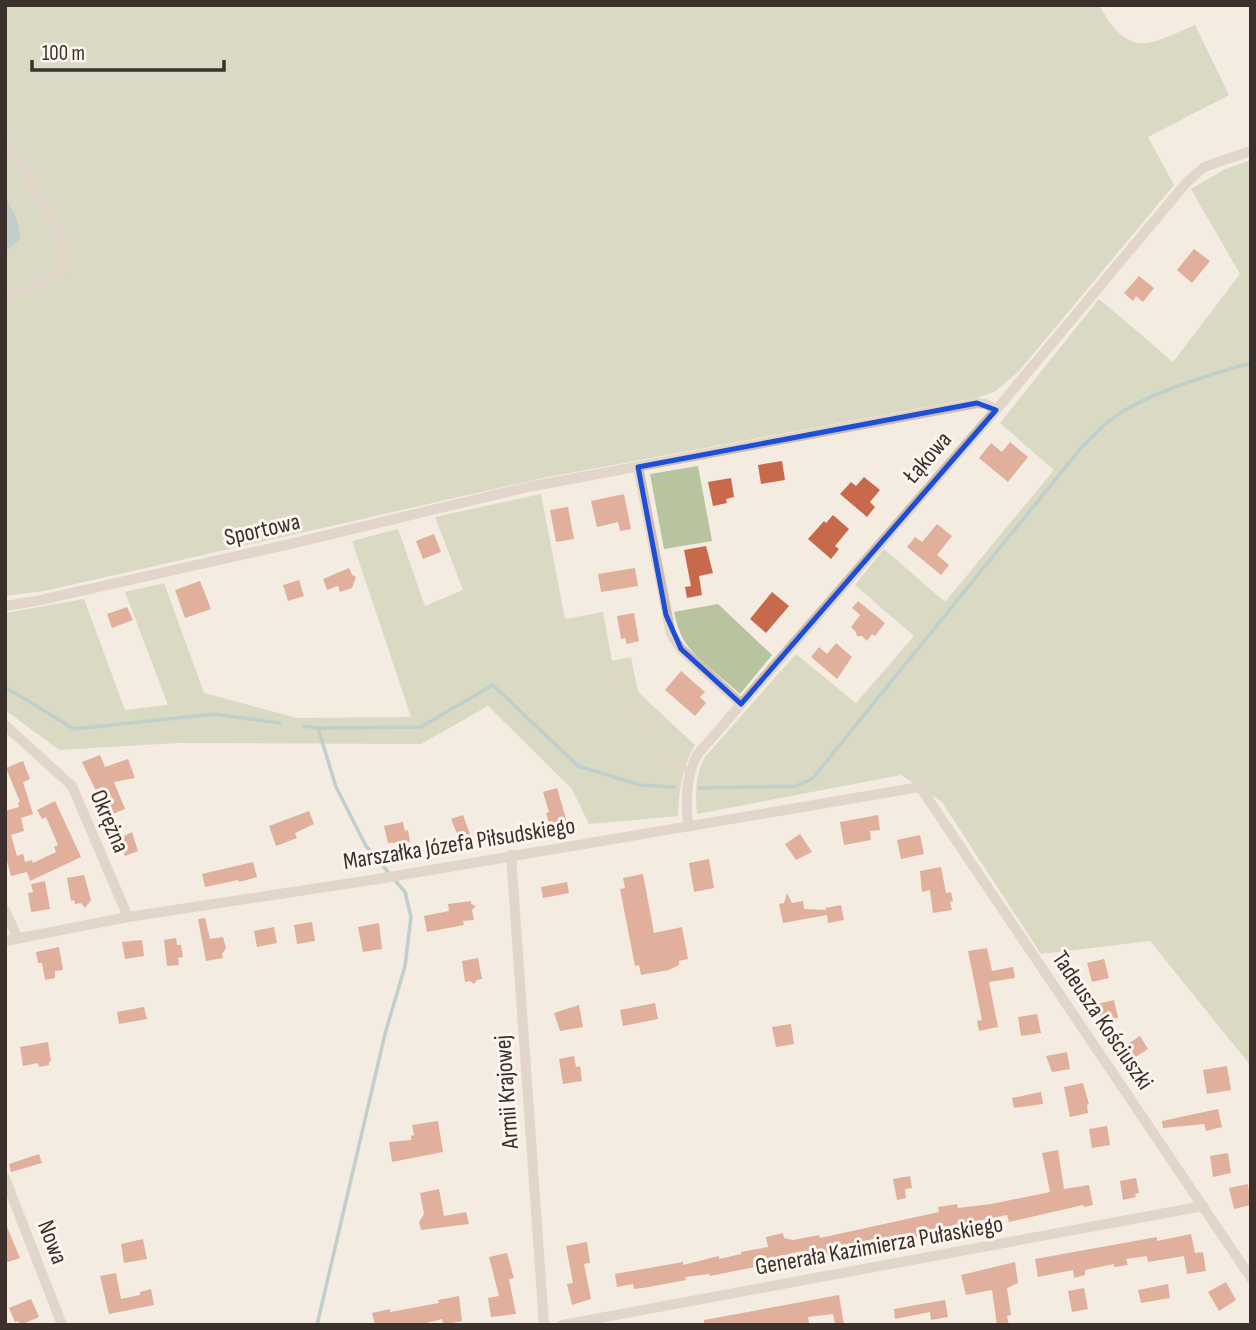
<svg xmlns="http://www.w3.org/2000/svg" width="1256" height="1330" viewBox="0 0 1256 1330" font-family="'Sofia Sans Condensed',sans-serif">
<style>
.green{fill:#b8c4a0}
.water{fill:#7fb0b2}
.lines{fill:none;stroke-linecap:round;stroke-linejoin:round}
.stream{stroke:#7fb0b2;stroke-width:3.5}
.building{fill:#c8694b}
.service{stroke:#cdbbac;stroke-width:5}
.pedestrian{stroke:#cdbbac;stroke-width:8}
.minor{stroke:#cdbbac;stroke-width:10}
.marked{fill:none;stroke:#1d4ed8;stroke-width:5;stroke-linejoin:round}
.labels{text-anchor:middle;stroke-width:6;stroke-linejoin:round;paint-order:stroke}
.street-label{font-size:24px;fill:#3b302b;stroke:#fbf5ee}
</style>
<rect width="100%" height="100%" fill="#f4ebe1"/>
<path class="green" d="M5 5H1099C1129 59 1147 46 1195 25L1229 95 1148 137 1174 185 1018 372 994 392 980 397 543 478 44 591 5 596Z
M1251 160V1066L1150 941 1041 954 942 802 901 775 697 814C695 793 695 777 705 757L796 654 856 703 914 636 855 585 884 549 945 602 1054 470 1000 423 1099 299 1173 362 1240 274 1191 189 1225 169Z
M698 466 712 541 664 549 650 474Z
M541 494 565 619 603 612 612 661 631 657 638 692 695 745C682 769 679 790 678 816L589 824 572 789 488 706 421 744 177 743 59 750 5 710V613L84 599 125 710 168 705 125 592 164 583 204 693 297 718 411 717 352 541 398 529 425 606 463 590 435 517Z
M718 604 772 655 740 694C723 678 694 658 683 639 678 630 676 621 674 612Z"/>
<path class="water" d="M5 198C14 212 20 222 20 239L5 252Z"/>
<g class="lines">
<path class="stream" d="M5 687 74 729 215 714 280 723
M303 726 318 728 421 727 493 685 578 766 640 785 674 787
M699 788 796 786 812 779 1081 448C1095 434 1109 419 1127 409 1159 390 1215 373 1251 363
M317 1325 385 1034 405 966 411 917 405 892 366 846 336 787 318 728"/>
</g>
<path class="building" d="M1194 249 1210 261 1192 283 1177 270Z
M1139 276 1154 288 1143 302 1136 296 1133 301 1124 293Z
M1010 442 1028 457 1008 482 979 458 991 443 1002 452Z
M782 461 785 480 761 484 758 465Z
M864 477 880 490 870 502 875 507 867 517 840 494 851 482 856 486Z
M731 478 734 497 726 499 727 503 713 506 708 482Z
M624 494 631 529 620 531 618 522 597 527 591 501Z
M568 507 574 539 556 542 550 510Z
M833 515 849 529 835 546 839 549 831 559 808 539 824 521 826 523Z
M937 524 952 536 937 555 949 565 941 575 907 547 915 537 922 542Z
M434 534 441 552 423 559 416 541Z
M706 546 713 573 699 576 702 595 687 598 685 587 691 586 684 550Z
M349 568 352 575 356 577 352 588 340 592 338 586 327 590 323 579Z
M635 568 638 586 601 592 598 574Z
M299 580 304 596 288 601 283 585Z
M200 581 211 609 185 618 175 590Z
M772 592 789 606 766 633 750 619Z
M858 601 885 623 875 636 872 634 867 641 862 636H857L856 632 851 627 860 615 852 608Z
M127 607 133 620 112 628 107 614Z
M634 613 639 641 627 644 625 638 621 639 617 616Z
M836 643 852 657 837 679 811 657 819 647 827 654Z
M681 671 705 692 700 697 706 703 695 716 665 690Z
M100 755 105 767 128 759 135 778 114 782 125 809 108 816 82 762Z
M23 761 30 779 23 782 33 814 21 818 24 831 11 835 17 856 23 854 25 862 32 860 33 863 56 852 54 847 58 845 46 817 42 819 37 810 55 801 81 857 30 881 27 872 11 876 5 854V811L19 807 18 802H20L6 768Z
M557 788 567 822 550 826 546 813 549 812 543 792Z
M309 811 314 824 295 833 297 838 276 846 269 826Z
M463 815 471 837 460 841 451 819Z
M878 815 880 830 870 831 871 840 844 845 840 822Z
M403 822 405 831 408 830 410 842 388 843 384 826Z
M132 832 138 851 125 856 118 839Z
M800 834 812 852 796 860 785 844Z
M920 835 924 854 901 859 897 840Z
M709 859 714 888 694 892 689 863Z
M253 862 257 877 239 882 238 880 205 887 202 874Z
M941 867 946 893 951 892 953 901 950 902 952 910 933 913 930 890 922 892 920 871Z
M643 874 654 933 682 927 688 959 679 961V965L669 970 641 975 639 965 635 966 620 889 625 888 623 878Z
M84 875 91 900 85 908 81 903 75 904 74 900 71 901 67 878Z
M45 881 50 909 31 912 28 893 33 892 31 884Z
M567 882 569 893 543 898 541 887Z
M787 893 792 903 803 901 804 909 826 910 825 908 841 905 844 920 828 923 827 915 783 923 779 904 784 903Z
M471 901V904L476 906 472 910 474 920 463 921 464 925 427 932 424 916 449 911 448 904Z
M205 918 210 939 223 937 226 948 222 954 223 958 206 961 198 919Z
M312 922 315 941 297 944 294 925Z
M379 923 382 949 363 952 358 927Z
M274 927 277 943 257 947 254 931Z
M176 938 177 945H181L183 957 178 958 179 965 167 966 164 940Z
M142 940 144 956 125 959 122 942Z
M59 947 63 970 55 971V978L45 980 42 963H38L36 952Z
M987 948 992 971 1013 967 1015 978 989 982 998 1027 979 1031 977 1021 982 1020 968 951Z
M478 958 482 979 477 980 474 984 470 981 465 982 462 961Z
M1104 959 1109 978 1092 982 1087 963Z
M1114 1000 1118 1018 1100 1021 1097 1004Z
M655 1003 658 1019 623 1026 620 1010Z
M579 1005 583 1027 560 1031 554 1013Z
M144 1007 147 1019 119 1024 117 1012Z
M1037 1014 1041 1033 1021 1036 1018 1017Z
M791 1024 794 1044 776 1047 772 1027Z
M1140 1036 1148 1049 1134 1058 1126 1045Z
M48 1042 51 1061 49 1062V1065L39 1067 38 1063 23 1066 20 1047Z
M1067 1052 1070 1069 1052 1072 1046 1056Z
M574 1056 576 1067 580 1066 582 1081 563 1084 559 1059Z
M1227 1066 1231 1090 1207 1094 1203 1070Z
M1083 1083 1089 1104 1087 1105 1088 1113 1070 1117 1064 1087Z
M1041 1092 1043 1104 1014 1108 1012 1098Z
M1218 1109 1222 1127 1206 1131 1204 1124 1163 1128 1162 1121Z
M438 1121 443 1152 392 1162 389 1142 411 1140V1136L414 1135 412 1125Z
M1107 1126 1110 1145 1092 1148 1089 1129Z
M1058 1150 1064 1189 1089 1185 1093 1205 1084 1207 1083 1205 1009 1222 1007 1215 926 1231 927 1235 880 1245 879 1242H872L850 1248V1250L805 1259 803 1251 780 1256 781 1259 755 1264V1267L710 1276 709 1274 685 1277 686 1280 643 1288 634 1289 633 1284 617 1287 615 1274 683 1262V1265L719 1256V1259L741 1254V1252L768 1247 766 1237 783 1233 784 1238 793 1240 819 1235 820 1238 939 1212 938 1207 957 1204 958 1208 991 1204 1050 1192 1042 1153Z
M1228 1153 1231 1173 1213 1177 1210 1156Z
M39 1154 42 1163 11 1172 9 1164Z
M910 1176 912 1188 905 1189 906 1198 897 1200 893 1179Z
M1136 1178 1139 1193 1135 1194 1136 1197 1123 1200 1120 1181Z
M1248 1184 1251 1205 1234 1209 1229 1188Z
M439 1189 444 1216 466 1212 469 1224 421 1230 419 1222 424 1214 420 1193Z
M5 1222 20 1258 5 1263Z
M1191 1234 1195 1253 1203 1252 1206 1271 1187 1274 1184 1256 1148 1262 1147 1256 1126 1259 1128 1265 1114 1267V1264L1085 1270V1275L1074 1278 1073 1270 1038 1277 1035 1259 1157 1237V1241Z
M143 1239 147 1259 124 1263 121 1244Z
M587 1242 590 1263 584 1264 591 1299 572 1305 567 1284 573 1283 566 1246Z
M507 1253 514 1278 509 1279 516 1314 491 1317 488 1298 499 1296 489 1257Z
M1015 1262 1018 1283 1007 1288 1011 1315 1007 1316 1009 1325H997L992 1290 966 1295 961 1275Z
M116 1273 121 1299 140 1295V1292L151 1289 154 1305 109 1314 100 1276Z
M1226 1282 1236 1300 1219 1311 1208 1292Z
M1168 1284 1170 1298 1141 1303 1138 1290Z
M1084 1288 1088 1309 1072 1312 1068 1291Z
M839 1295 844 1325H835L833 1314 808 1317 809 1323 798 1325 795 1323 779 1325H704V1320Z
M459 1296 462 1321 443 1325 442 1319 419 1325H375L372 1313 390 1309V1312L439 1303 438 1300Z
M31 1299 39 1317 21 1325 18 1321 15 1322 9 1308Z
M945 1300 948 1317 931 1320 930 1312 895 1319 894 1309Z"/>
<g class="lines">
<path class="service" d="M606 663 610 674C630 704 655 758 689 771"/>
<path class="pedestrian" d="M5 137 60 235 66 254 62 269 47 280 5 296"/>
<path class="minor" d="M638 467 671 634 681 649 741 704
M5 606 36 601 290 544 528 487 977 403 986 404 996 410
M5 725 72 786 128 917
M688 827C686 801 685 779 697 755L996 410 1187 182 1204 167 1251 151
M511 855 544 1325
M5 910 18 939
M5 941 128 917 378 879 920 787 1251 1278
M5 1178 62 1325
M562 1325 1203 1206"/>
</g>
<path d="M0 0H1256V1330H0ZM977 403 996 410 741 704 681 649 666 615 638 467Z" fill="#f4ebe1" fill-opacity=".55" fill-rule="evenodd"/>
<path class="marked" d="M977 403 996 410 741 704 681 649 666 615 638 467Z"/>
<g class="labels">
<g class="street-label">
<text transform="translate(927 457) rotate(-49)" y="8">Łąkowa</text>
<text transform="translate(262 529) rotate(-13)" y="8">Sportowa</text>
<text transform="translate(110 821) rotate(67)" y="8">Okrężna</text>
<text transform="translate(459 843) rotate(-9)" y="8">Marszałka Józefa Piłsudskiego</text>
<text transform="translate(1103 1020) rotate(56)" y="8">Tadeusza Kościuszki</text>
<text transform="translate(506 1092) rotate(-94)" y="8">Armii Krajowej</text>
<text transform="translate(53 1242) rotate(69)" y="8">Nowa</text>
<text transform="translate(879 1245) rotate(-10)" y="8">Generała Kazimierza Pułaskiego</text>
</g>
</g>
<rect width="1256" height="1330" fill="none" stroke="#3b302b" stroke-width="14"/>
<path d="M32 60v10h192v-10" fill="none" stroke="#3b302b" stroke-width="3.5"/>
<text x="42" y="60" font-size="21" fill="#3b302b" stroke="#fbf5ee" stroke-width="5" paint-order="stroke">100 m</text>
</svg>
